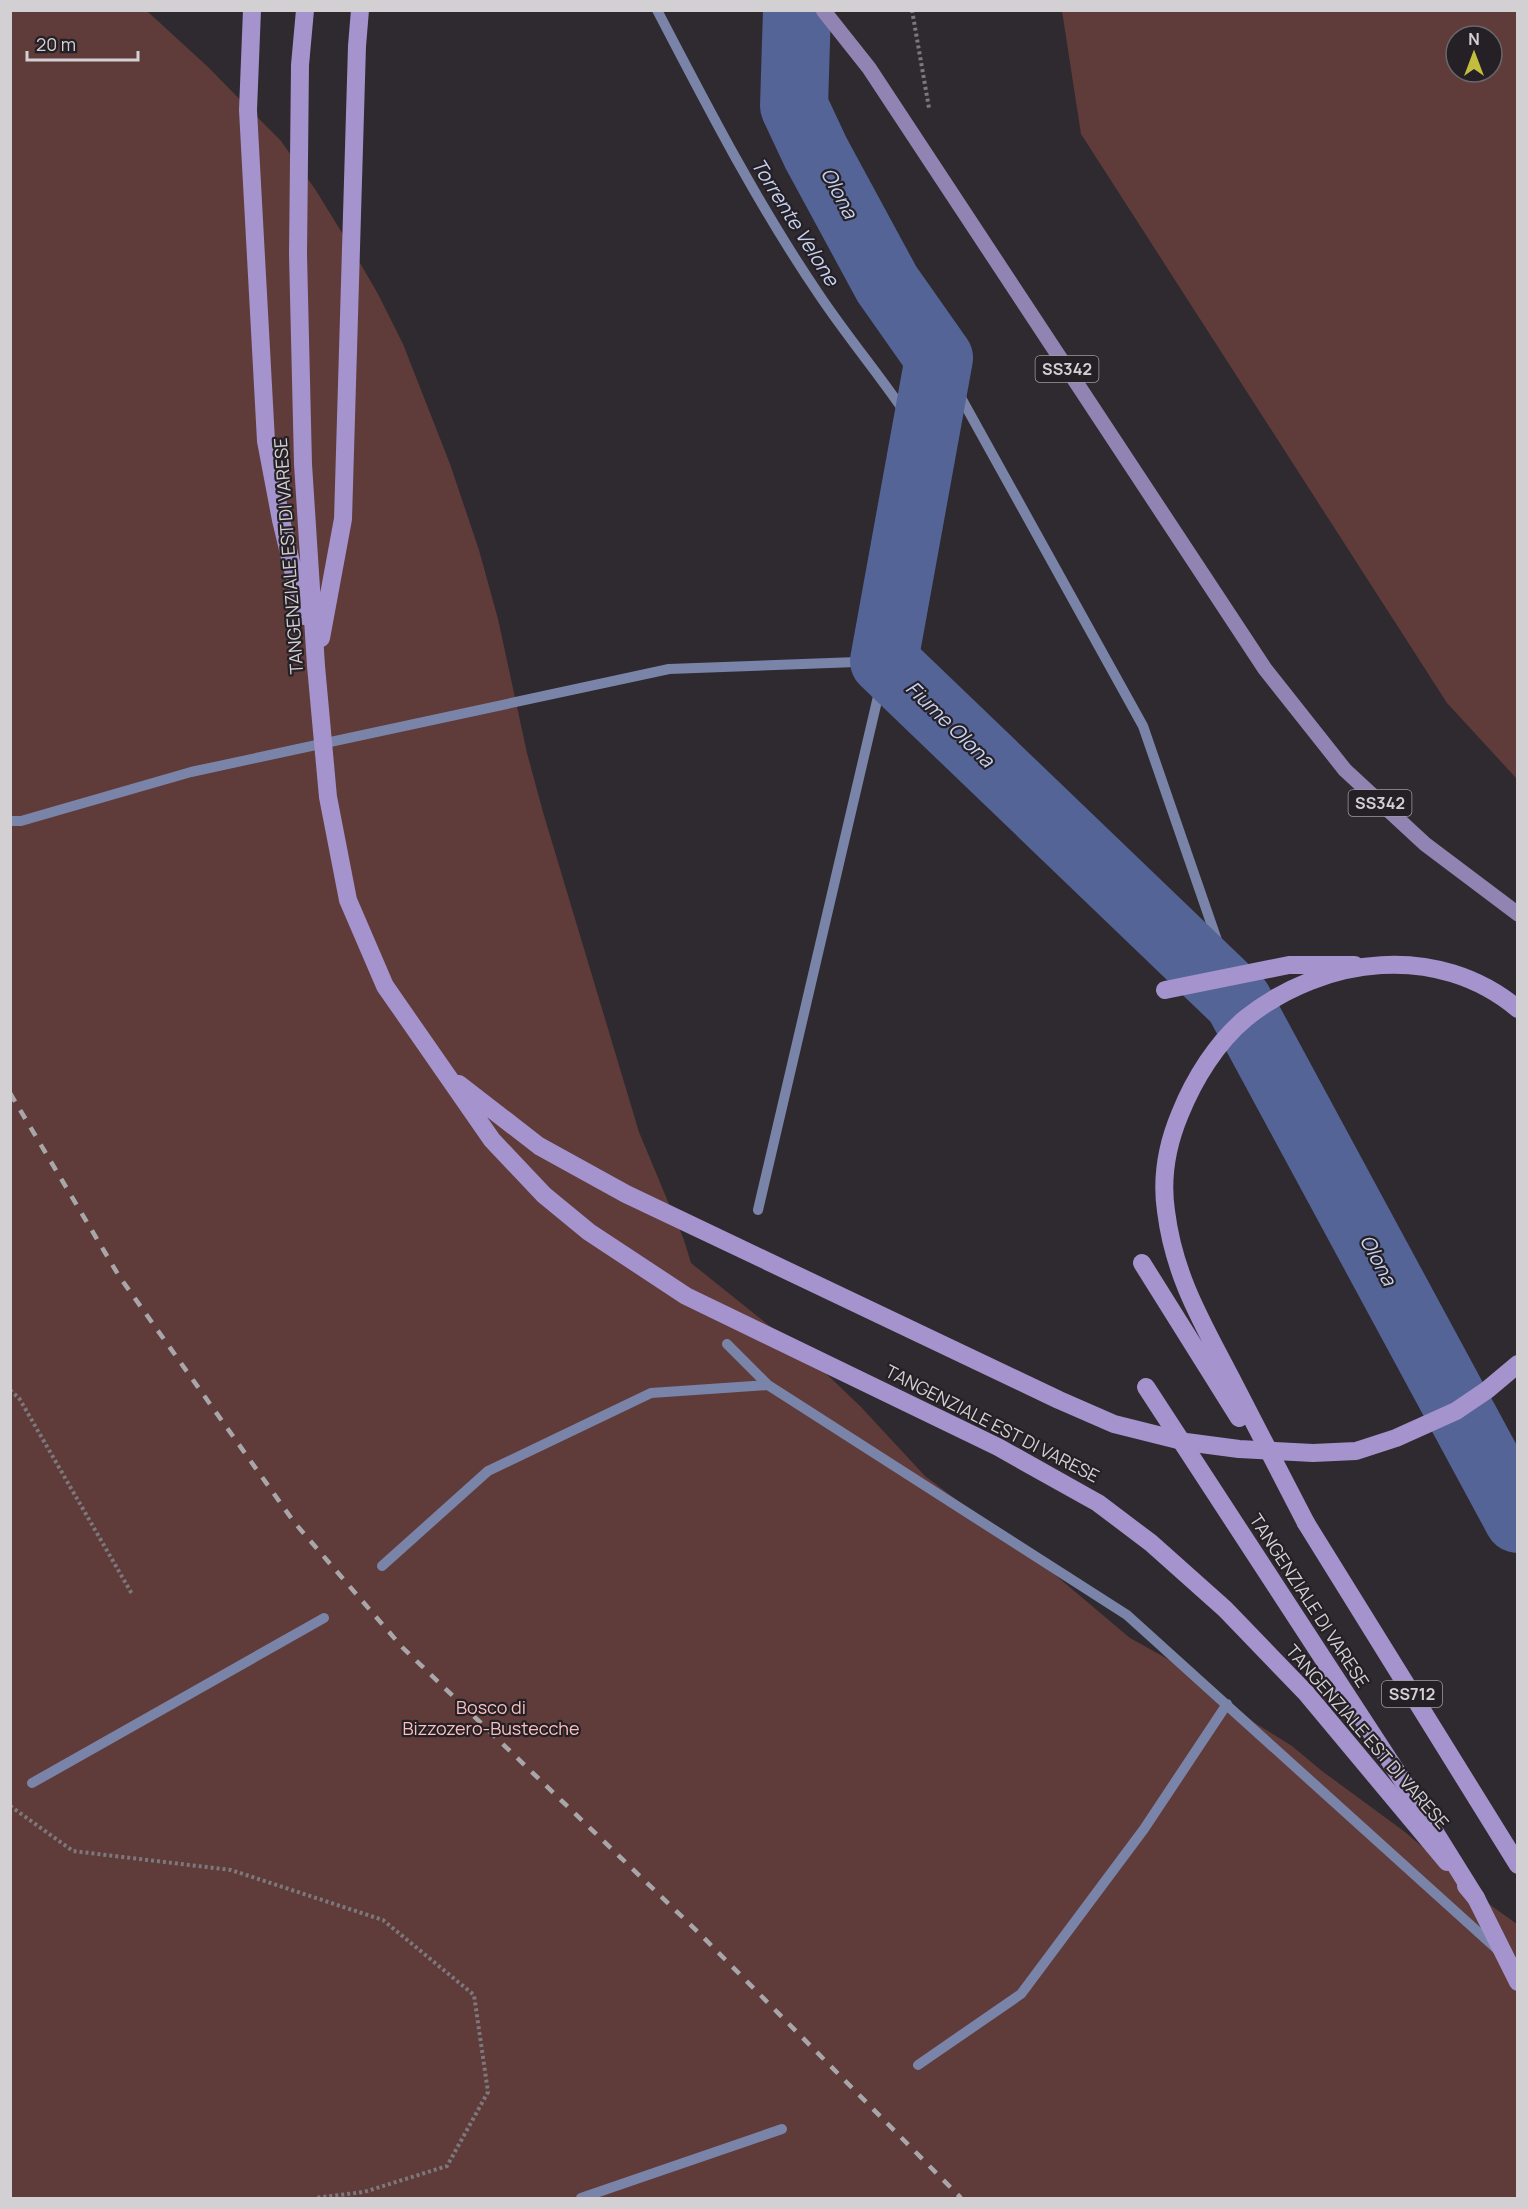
<svg xmlns="http://www.w3.org/2000/svg" width="1528" height="2209" viewBox="0 0 1528 2209" font-family="Manrope,sans-serif">
<style>
.green{fill:#5f3b3a;fill-rule:evenodd}
.lines{fill:none;stroke-linecap:round;stroke-linejoin:round}
.stream{stroke:#7a84a9;stroke-width:10}
.river{stroke:#546497;stroke-width:68}
.path{stroke:#7c787c;stroke-width:4;stroke-dasharray:3 3;stroke-linecap:butt}
.major{stroke:#9183b2;stroke-width:15}
.highway{stroke:#a493cc;stroke-width:18}
.rail{stroke:#a9a6a9;stroke-width:4.5;stroke-dasharray:10 10;stroke-linecap:butt}
.highway-bridge{stroke:#a493cc;stroke-width:18}
.labels{text-anchor:middle;stroke-width:4.5;stroke-linejoin:round;paint-order:stroke}
.shield{fill:#252025;stroke:#9f9b9f;stroke-width:1.5}
.shield-label{font-size:16px;font-weight:bold;fill:#d3d0d3}
.street-label{font-size:18px;fill:#d3d0d3;stroke:#252025}
.park-label{font-size:18px;fill:#fbc0bd;stroke:#252025}
.water-label{font-size:20px;font-style:italic;fill:#c7d2f2;stroke:#252025}
</style>
<rect width="100%" height="100%" fill="#2f2a2f"/>
<path class="green" d="M11 11H147L208 67 281 141 315 189 349 244 378 294 403 344 450 464 479 550 498 619 527 753 543 812 639 1132 684 1240 691 1263 812 1360 861 1407 925 1476 1047 1568 1130 1638 1193 1673 1255 1723 1292 1746 1322 1771 1405 1832 1493 1907 1517 1924V2198H11Z
M1062 11H1517V779L1447 703 1081 134ZM1456 36H1492V72H1456Z"/>
<g class="lines">
<path class="stream" d="M657 10C708 108 758 205 820 296 853 345 892 390 924 441
M939 358 1143 726 1238 1001
M10 821H21L191 772 669 669 884 661 880 688 758 1210
M727 1344 768 1385 1127 1615 1498 1950
M382 1566 488 1471 651 1393 768 1385
M32 1783 324 1618
M918 2065 1021 1994 1144 1829 1227 1704
M581 2198 782 2129"/>
<path class="river" d="M797 10 794 106 816 153 887 284 939 358 884 661 1238 1001 1518 1519"/>
<path class="path" d="M912 10 929 108
M10 1390 19 1398 132 1594
M10 1806 73 1851 231 1870 383 1920 474 1995 488 2092 447 2166 364 2192 315 2198"/>
<path class="major" d="M823 10 869 68 1265 669 1345 770 1425 844 1518 914"/>
<path class="highway" d="M252 10 248 110 266 441 281 520 304 616
M305 10 300 65 298 254 303 464 316 666 328 797 348 900 385 986 492 1140 544 1195 589 1232 686 1296 998 1447 1098 1503 1151 1543 1225 1609 1306 1693 1447 1862
M321 638 343 519 357 46 360 10
M1165 990 1289 965H1355
M459 1084 539 1146 626 1194 1059 1400 1114 1424 1186 1442 1239 1449 1313 1453 1356 1451 1396 1438 1456 1411 1487 1390 1518 1364
M1306 1523 1518 1865
M1466 1886 1476 1898 1518 1982"/>
<path class="rail" d="M10 1093 119 1276 294 1522 402 1647 699 1933 961 2198"/>
<path class="highway-bridge" d="M1142 1263 1239 1418
M1146 1387 1408 1789 1476 1898
M1306 1523C1281 1475 1256 1427 1231 1378 1202 1322 1174 1276 1166 1211 1161 1177 1167 1145 1180 1114 1194 1079 1217 1042 1246 1018 1324 956 1438 942 1518 1009"/>
</g>
<g class="labels">
<g class="shield">
<rect x="1035.5" y="356" width="63" height="26" rx="4.5"/>
<rect x="1348.5" y="790" width="63" height="26" rx="4.5"/>
<rect x="1382" y="1681" width="60" height="26" rx="4.5"/>
</g>
<g class="shield-label">
<text x="1067" y="375">SS342</text>
<text x="1380" y="809">SS342</text>
<text x="1412" y="1700">SS712</text>
</g>
<g class="street-label">
<text transform="translate(289 556) rotate(-94)" y="6">TANGENZIALE EST DI VARESE</text>
<text transform="translate(992 1424) rotate(27)" y="6">TANGENZIALE EST DI VARESE</text>
<text transform="translate(1309 1601) rotate(57)" y="6">TANGENZIALE DI VARESE</text>
<text transform="translate(1367 1737) rotate(49)" y="6">TANGENZIALE EST DI VARESE</text>
</g>
<g class="park-label">
<text x="491" y="1714">Bosco di<tspan x="491" dy="21">Bizzozero-Bustecche</tspan></text>
</g>
<g class="water-label">
<text transform="translate(839 193) rotate(62)" y="7">Olona</text>
<text transform="translate(795 222) rotate(58)" y="7">Torrente Velone</text>
<text transform="translate(950 724) rotate(44)" y="7">Fiume Olona</text>
<text transform="translate(1378 1260) rotate(62)" y="7">Olona</text>
</g>
</g>
<rect width="1528" height="2209" fill="none" stroke="#d3d0d3" stroke-width="24"/>
<g transform="translate(1474 54)"><circle r="28" fill="#252025" stroke="#6b666b" stroke-width="1.5"/>
<path d="M0-4.5L10 22L0 15L-10 22Z" fill="#c2bd3f"/>
<text y="-9" font-size="16" font-weight="bold" text-anchor="middle" fill="#d3d0d3">N</text>
</g>
<path d="M27 51v9h111v-9" fill="none" stroke="#d3d0d3" stroke-width="3"/>
<text x="36" y="51" font-size="18" fill="#d3d0d3" stroke="#252025" stroke-width="4.5" paint-order="stroke">20 m</text>
</svg>
